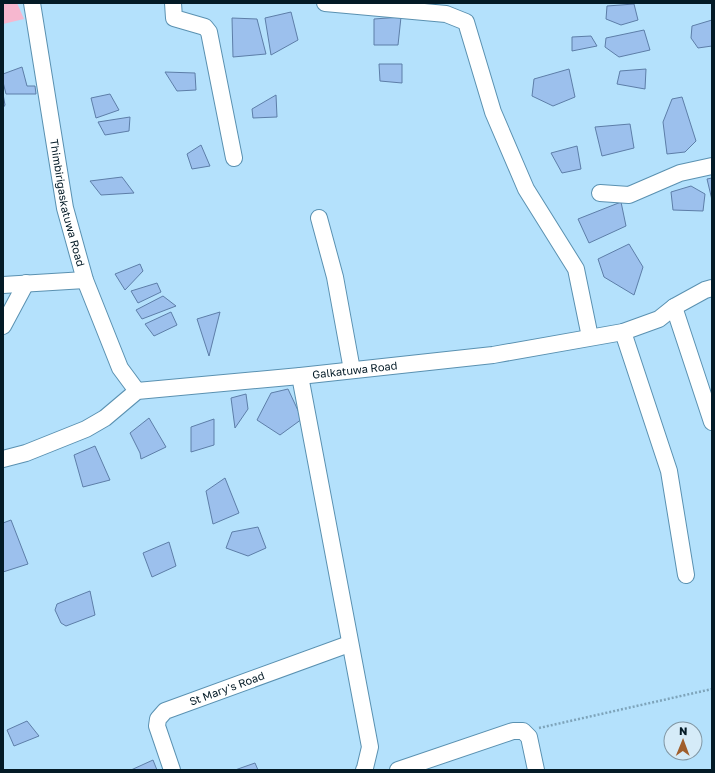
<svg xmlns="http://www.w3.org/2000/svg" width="715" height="773" viewBox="0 0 715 773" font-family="'Golos Text',sans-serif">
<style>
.green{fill:#f6b7cf}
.building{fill:#9cc0ed;stroke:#5d7ea8}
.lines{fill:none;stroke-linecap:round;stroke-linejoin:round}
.minor-casing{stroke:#5a91b1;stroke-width:18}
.path{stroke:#7ea4ba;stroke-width:2.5;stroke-dasharray:2 2;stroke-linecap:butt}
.minor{stroke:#fff;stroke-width:16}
.labels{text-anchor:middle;stroke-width:4;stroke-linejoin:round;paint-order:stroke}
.street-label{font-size:11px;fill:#031a26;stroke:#d5ebf8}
</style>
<rect width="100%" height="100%" fill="#b4e1fc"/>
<path class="green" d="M3 3H17L24 19 3 24Z"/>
<path class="building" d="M634 4 638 20 621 25 606 19 607 6Z
M291 12 298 40 271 55 265 18Z
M401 17 398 45H374V19Z
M232 18 257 19 266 54 233 57Z
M712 20V46L698 48 691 38 692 26Z
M644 30 650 50 619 57 605 47 606 38Z
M591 36 597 46 572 51V37Z
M379 64H402V83L380 81Z
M22 67 27 86H35L36 94H6L3 82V74Z
M569 69 575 97 553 106 532 96 534 79Z
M646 69 645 89 617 84 620 71Z
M165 72 195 73 196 90 177 91Z
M3 94 5 105 3 108Z
M110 94 119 110 96 118 91 98Z
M276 95 277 117 253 118 252 109Z
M682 97 696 141 685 152 667 154 663 122 672 99Z
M130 117 129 131 105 135 98 122Z
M630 124 634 148 602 156 595 127Z
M201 145 210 166 192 169 187 154Z
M577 146 581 169 562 173 551 153Z
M122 177 134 193 101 195 90 181Z
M712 178V200L707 179Z
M691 186 705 194 703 211 673 210 671 192Z
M621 202 626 226 589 243 578 219Z
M629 244 643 267 634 295 604 277 598 259Z
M140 264 143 271 125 290 115 274Z
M157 283 161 292 138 303 131 291Z
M163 296 176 306 142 319 136 310Z
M171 312 177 325 154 336 145 324Z
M220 312 209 356 197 319Z
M288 389 302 419 280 435 257 420 271 393Z
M246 394 248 409 235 428 231 398Z
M149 418 166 447 141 459 140 453 130 433Z
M214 419V445L191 452V427Z
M95 446 110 480 83 487 74 455Z
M225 478 239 513 213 524 206 491Z
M11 520 28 564 3 572V523Z
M258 527 266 548 248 556 226 548 232 532Z
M169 542 176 566 152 577 143 553Z
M90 591 95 615 66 626 61 623 55 610 57 604Z
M27 721 39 736 14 746 7 730Z
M153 760 157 770H131Z
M255 763 258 770H235Z"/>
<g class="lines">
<defs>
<g id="minor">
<path id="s1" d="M32 3 65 208 85 280 120 368 137 391"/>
<path d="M173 3 174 18 205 27 209 32 234 158"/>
<path d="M325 3 446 14 466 22 493 112 526 189 576 269 590 337"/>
<path d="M600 193 629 195 680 173 712 166"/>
<path d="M319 218 335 277 352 370"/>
<path d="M3 285 85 280"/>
<path d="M674 307 712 422"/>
<path d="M3 326 26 283"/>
<path d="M623 332 669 471 686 575"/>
<path d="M300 376 370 747 365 768 364 770"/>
<path id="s2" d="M3 459 26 453 86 429 105 418 137 391 300 376 493 355 623 332 659 319 674 307 705 290 712 288"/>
<path id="s3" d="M172 770 157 726 158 719 165 711 349 644"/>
<path d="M398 770 513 731H523L529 737 536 770"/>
</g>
</defs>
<use href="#minor" class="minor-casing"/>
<path class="path" d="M539 728 712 689"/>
<use href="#minor" class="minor"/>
</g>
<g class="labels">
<g class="street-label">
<text dy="4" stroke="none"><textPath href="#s1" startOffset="203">Thimbirigaskatuwa Road</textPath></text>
<text dy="4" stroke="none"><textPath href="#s2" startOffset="371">Galkatuwa Road</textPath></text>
<text dy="4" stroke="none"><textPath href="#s3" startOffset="130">St Mary's Road</textPath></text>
</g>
</g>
<rect width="715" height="773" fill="none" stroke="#031a26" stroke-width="8"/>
<g transform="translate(683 741) rotate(1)"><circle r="19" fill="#d5ebf8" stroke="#8197a4"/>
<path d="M0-3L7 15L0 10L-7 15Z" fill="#a05e2c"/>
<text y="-6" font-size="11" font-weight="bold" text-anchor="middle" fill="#031a26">N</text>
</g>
</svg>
